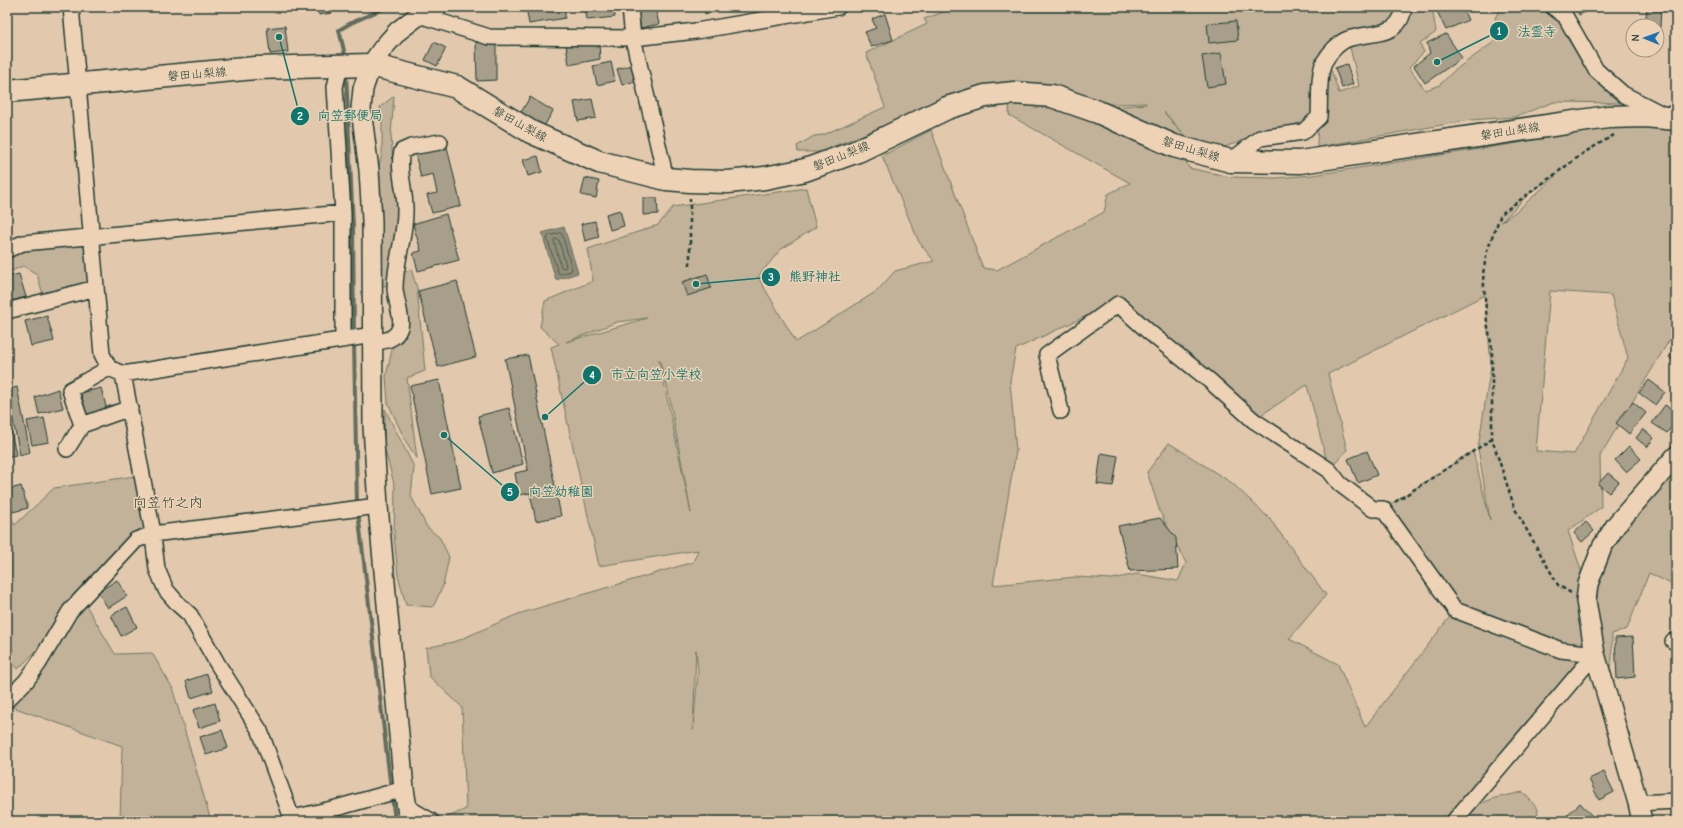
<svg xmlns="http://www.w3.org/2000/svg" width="1683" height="828" viewBox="0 0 1683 828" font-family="'Comic Neue','Klee One',sans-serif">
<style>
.green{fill:#c1b299;stroke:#707866;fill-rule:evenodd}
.water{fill:#908d79;stroke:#636d5d}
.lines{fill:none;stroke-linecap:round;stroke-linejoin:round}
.shore{stroke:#4c5d50;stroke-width:1}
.stream{stroke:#636d5d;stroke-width:4}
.building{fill:#a89f8a;stroke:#1f3d34}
.minor-casing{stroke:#1f3d34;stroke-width:18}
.tertiary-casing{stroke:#1f3d34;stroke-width:22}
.secondary-casing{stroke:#1f3d34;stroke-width:25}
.path{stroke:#1f3d34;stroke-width:2.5;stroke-dasharray:4 3;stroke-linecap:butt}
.minor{stroke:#eed2b5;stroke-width:15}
.tertiary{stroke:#eed2b5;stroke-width:19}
.secondary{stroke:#eed2b5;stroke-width:22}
.labels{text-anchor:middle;stroke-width:3;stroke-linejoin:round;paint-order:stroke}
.street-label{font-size:12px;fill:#1f3d34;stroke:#eed2b5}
.quarter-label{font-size:14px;fill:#1f3d34;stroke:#eed2b5}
.leader{fill:none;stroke:#0f766e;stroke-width:1.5}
.callout-dot{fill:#0f766e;stroke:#eed2b5;stroke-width:1.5}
.mark-label{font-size:12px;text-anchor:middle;font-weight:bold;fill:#fff}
.callout-label{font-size:13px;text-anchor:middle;font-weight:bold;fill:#0f766e;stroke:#eed2b5;stroke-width:3;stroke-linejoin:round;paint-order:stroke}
</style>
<rect width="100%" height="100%" fill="#e2c9ad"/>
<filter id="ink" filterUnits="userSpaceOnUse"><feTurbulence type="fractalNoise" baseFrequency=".025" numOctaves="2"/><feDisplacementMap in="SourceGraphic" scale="8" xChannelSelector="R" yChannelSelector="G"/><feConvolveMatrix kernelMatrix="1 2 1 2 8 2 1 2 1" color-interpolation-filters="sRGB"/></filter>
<g filter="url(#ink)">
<path class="green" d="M957 7H1432L1436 32 1420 44 1424 52 1409 67 1425 90 1438 86 1455 70 1494 42 1502 31 1495 18 1501 7H1550L1559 18 1569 41 1589 73 1623 103 1554 102 1514 117 1470 120 1317 147 1318 117 1202 154 1164 112 1197 152 1180 148 1189 168 1231 177 1276 178 1313 175 1518 143 1559 135 1676 119V329L1600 456 1601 507 1568 531 1582 573 1588 613 1589 579 1676 456V585L1675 586 1649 573 1627 629 1612 634V659L1607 680 1595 654 1465 809 1495 798 1523 792 1538 809 1537 821H439L466 809 462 707 429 676 426 648 457 641 518 614 693 562 698 550 599 566 551 347 559 344 540 327 545 301 593 281 588 249 658 225 673 207 806 188 816 227 780 250 758 277 796 342 877 291 895 271 934 261 919 242 882 156 931 130 983 268 997 270 1104 212 1108 194 1130 183 1009 115 1010 96 892 123 819 152H798L797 146 814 136 823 135 885 107 866 53 927 24 924 19ZM1349 43 1359 86 1339 93 1330 67 1334 48ZM1146 104 1088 109 1076 105 1146 103ZM1558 174 1519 209 1501 222 1531 192ZM1550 291 1611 295 1628 358 1574 454 1536 451ZM1485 295 1491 365 1478 448 1490 520 1473 451 1383 509 1455 610 1365 727 1338 664 1289 639 1326 595 1269 518 1232 483 1169 443 1147 472 1160 512 1186 563 1178 581 1137 574 1112 579 1076 577 993 585 1016 451 1010 381 1016 349 1101 309 1118 304 1201 373 1261 415 1307 385 1329 470 1347 450 1328 374ZM647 318 566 342 617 322ZM659 359 668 390 691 513ZM696 650 698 671 693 730Z
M394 96 391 135 393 166 398 198 399 235 388 286 378 285 371 198 382 154V116L380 107Z
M85 237 90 290 45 301 37 274 23 266 7 273V250Z
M411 269 417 288 425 371 407 378 417 459 405 440 388 403 386 376 395 337 401 274Z
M385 409 414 467 411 496 427 527 440 538 449 557 443 586 433 607 406 605 398 575 394 536 395 487 384 447Z
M142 475 148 536 84 602 115 654 152 653 172 687 211 821H120L122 746 7 705 60 627 18 669 7 656V510L15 525 54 488Z"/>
<path class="water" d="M564 227 578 273 556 280 542 233Z"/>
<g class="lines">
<path class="shore" d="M560 233 562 234 572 269 571 271 560 274 558 273 547 238 549 236Z
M555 239 559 240 566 266 565 268 561 267 554 241Z"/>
<path class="stream" d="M346 59 339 30 351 23 387 7
M346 72 353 227 354 335
M354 342 357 505
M358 512 391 789
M392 796 395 821"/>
</g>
<path class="building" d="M318 7H332V13L319 15Z
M526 7H565V18L529 24Z
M585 7H614L615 17 587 20Z
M644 7H655L659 24 641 28 637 9Z
M704 7H722L723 10 705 14Z
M1435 7H1462L1468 20 1446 30Z
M1576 7H1593V8L1579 15Z
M1647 7H1661L1660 27 1645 26Z
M1673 7H1676V26H1672Z
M885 14 893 40 871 47 865 32 876 28 872 19Z
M1236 21 1238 40 1209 43 1207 24Z
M285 26 288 52 270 54 267 28Z
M1446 34 1462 58 1425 83 1414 66 1430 53 1427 43Z
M434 42 446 48 437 66 425 60Z
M476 42H496V80L477 81Z
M599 43 600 59 569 65 566 45Z
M1221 53 1226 84 1207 87 1202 56Z
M611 62 615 81 597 85 593 66Z
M1347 64 1353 84 1342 88 1335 68Z
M632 65 636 81 622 85 617 69Z
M530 97 553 111 543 128 520 114Z
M592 99 596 118 578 121 574 102Z
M447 147 461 206 432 213 427 195 437 193 433 174 421 177 415 154Z
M538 156 542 172 528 176 523 160Z
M585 178 599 181 596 198 581 195Z
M643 198H657L658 214 643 215Z
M620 210 624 226 610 230 606 214Z
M446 214 459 260 418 271 413 253 421 251 413 224Z
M595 221 599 237 585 241 581 224Z
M19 274 26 297 7 302V277Z
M707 274 711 288 687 296 682 282Z
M457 281 476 357 438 367 418 291Z
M47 316 54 341 31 346 25 321Z
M1676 348V363L1669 357Z
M528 355 561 516 536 521 530 493 519 495 515 473 528 470 505 359Z
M439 380 461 488 432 494 410 386Z
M1649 380 1665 392 1655 405 1639 393Z
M17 387 30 452 20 455 7 390Z
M101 388 107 410 87 416 81 393Z
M58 389 63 408 39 414 35 397Z
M1633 402 1646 413 1629 434 1616 423Z
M1665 405 1676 412V420L1667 433 1652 423Z
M509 408 523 464 492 473 478 416Z
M7 411 16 455 7 457Z
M44 418 49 442 32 445 27 421Z
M1643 429 1654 438 1647 447 1636 438Z
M1629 446 1641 459 1626 472 1615 460Z
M1367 451 1377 475 1358 483 1348 459Z
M1101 453 1118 456 1113 486 1097 484Z
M1608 473 1619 482 1609 493 1598 484Z
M21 486 28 508 13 512 7 490Z
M1160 518 1176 538 1178 569 1130 571 1118 526Z
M1586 522 1594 531 1582 542 1574 533Z
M117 580 127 596 108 608 98 592Z
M127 607 137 627 121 636 111 615Z
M1633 637 1635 677 1617 679 1615 638Z
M207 674 213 691 191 698 186 681Z
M215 703 220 721 199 728 193 710Z
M222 730 228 748 206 755 200 737Z
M1604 772 1614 792 1599 800 1589 779Z
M1580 803 1593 817 1588 821H1569L1565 817Z"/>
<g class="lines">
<defs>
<path id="minor" d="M71 7 102 354 109 368 123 374 373 335
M630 7 633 38 666 179
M1553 7 1565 16 1596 70 1623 94 1662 114
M419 15 489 37 633 38 696 31 838 7
M340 66 335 87 343 213V340
M1231 161 1260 138 1303 132 1319 117C1320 102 1318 75 1324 62 1329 53 1339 42 1348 39 1371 31 1400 39 1404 7
M7 250 23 243 343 213
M7 311 96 288
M373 342C385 341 396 340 400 327 403 320 395 297 395 288 395 262 405 238 405 212 406 191 397 171 402 151L411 147 440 142
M123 374 152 528 157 569 166 590 179 605 190 615 217 663 260 731 293 821
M1061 411 1047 355 1118 304 1149 332 1210 381 1253 420 1329 470 1340 484 1373 509H1383L1455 610 1561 650 1595 654
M82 425 70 390 109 368
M67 449 82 425 130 408
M1673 641 1676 642
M7 700 26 681 39 663 70 611 136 540 153 534 378 506
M1638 803 1676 801
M407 807 431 821
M293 818 336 808 404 789
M1454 821 1595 654"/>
<path id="tertiary" d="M409 821 404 789 378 506 373 426 372 220 369 170 361 109 363 89 371 65 383 48 398 31 419 15 437 7
M1642 821 1638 803 1595 654 1586 601 1588 584 1602 547 1616 525 1676 456"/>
<path id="secondary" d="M7 91 255 68 371 65 457 87 531 132 599 162 666 179 690 181 728 182 765 178 805 170 858 151 947 108 985 96 1014 93 1052 96 1098 112 1174 146 1231 161 1300 162 1608 117 1645 116 1676 119"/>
</defs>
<use href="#minor" class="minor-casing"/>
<use href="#tertiary" class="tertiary-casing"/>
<use href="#secondary" class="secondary-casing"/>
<path class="path" d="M690 198V267
M1395 502 1492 439
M1571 593 1558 585 1515 509 1492 439V348L1487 322 1483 274 1487 251 1501 214 1585 152 1614 135"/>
<use href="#minor" class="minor"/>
<use href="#tertiary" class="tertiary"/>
<use href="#secondary" class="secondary"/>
</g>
</g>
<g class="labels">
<g class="street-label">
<text transform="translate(197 74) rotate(-5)" y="4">磐田山梨線</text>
<text transform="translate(520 124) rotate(29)" y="4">磐田山梨線</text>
<text transform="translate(1510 131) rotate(-9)" y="4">磐田山梨線</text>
<text transform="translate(1191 149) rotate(17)" y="4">磐田山梨線</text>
<text transform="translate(841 156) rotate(-22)" y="4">磐田山梨線</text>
</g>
<g class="quarter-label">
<text x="168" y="507">向笠竹之内</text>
</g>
</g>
<path class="leader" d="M1437 62L1499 31M279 37L300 116M696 284L771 277M545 417L592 375M444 435L510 492"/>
<g class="callout-dot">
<circle cx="1437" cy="62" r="4"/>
<circle cx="279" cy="37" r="4"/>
<circle cx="696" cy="284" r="4"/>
<circle cx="545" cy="417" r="4"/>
<circle cx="444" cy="435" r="4"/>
<circle cx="1499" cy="31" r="10"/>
<circle cx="300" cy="116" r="10"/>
<circle cx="771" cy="277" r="10"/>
<circle cx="592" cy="375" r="10"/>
<circle cx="510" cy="492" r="10"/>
</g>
<g class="mark-label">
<text x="1499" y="35">1</text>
<text x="300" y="120">2</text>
<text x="771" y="281">3</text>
<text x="592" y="379">4</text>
<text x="510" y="496">5</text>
</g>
<g class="callout-label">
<text x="1537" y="36">法霊寺</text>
<text x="350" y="120">向笠郵便局</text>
<text x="815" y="281">熊野神社</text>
<text x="656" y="379">市立向笠小学校</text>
<text x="561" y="496">向笠幼稚園</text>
</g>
<rect width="1683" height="828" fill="none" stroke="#eed2b5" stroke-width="24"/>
<rect x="12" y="12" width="1659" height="804" fill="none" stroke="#1f3d34" stroke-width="1.5" filter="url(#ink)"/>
<g transform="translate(1645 38) rotate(271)"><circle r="19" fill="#eed2b5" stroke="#9b9681"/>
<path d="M0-3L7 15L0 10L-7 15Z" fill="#1f6fb2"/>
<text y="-6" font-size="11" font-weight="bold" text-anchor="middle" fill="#1f3d34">N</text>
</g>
</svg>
